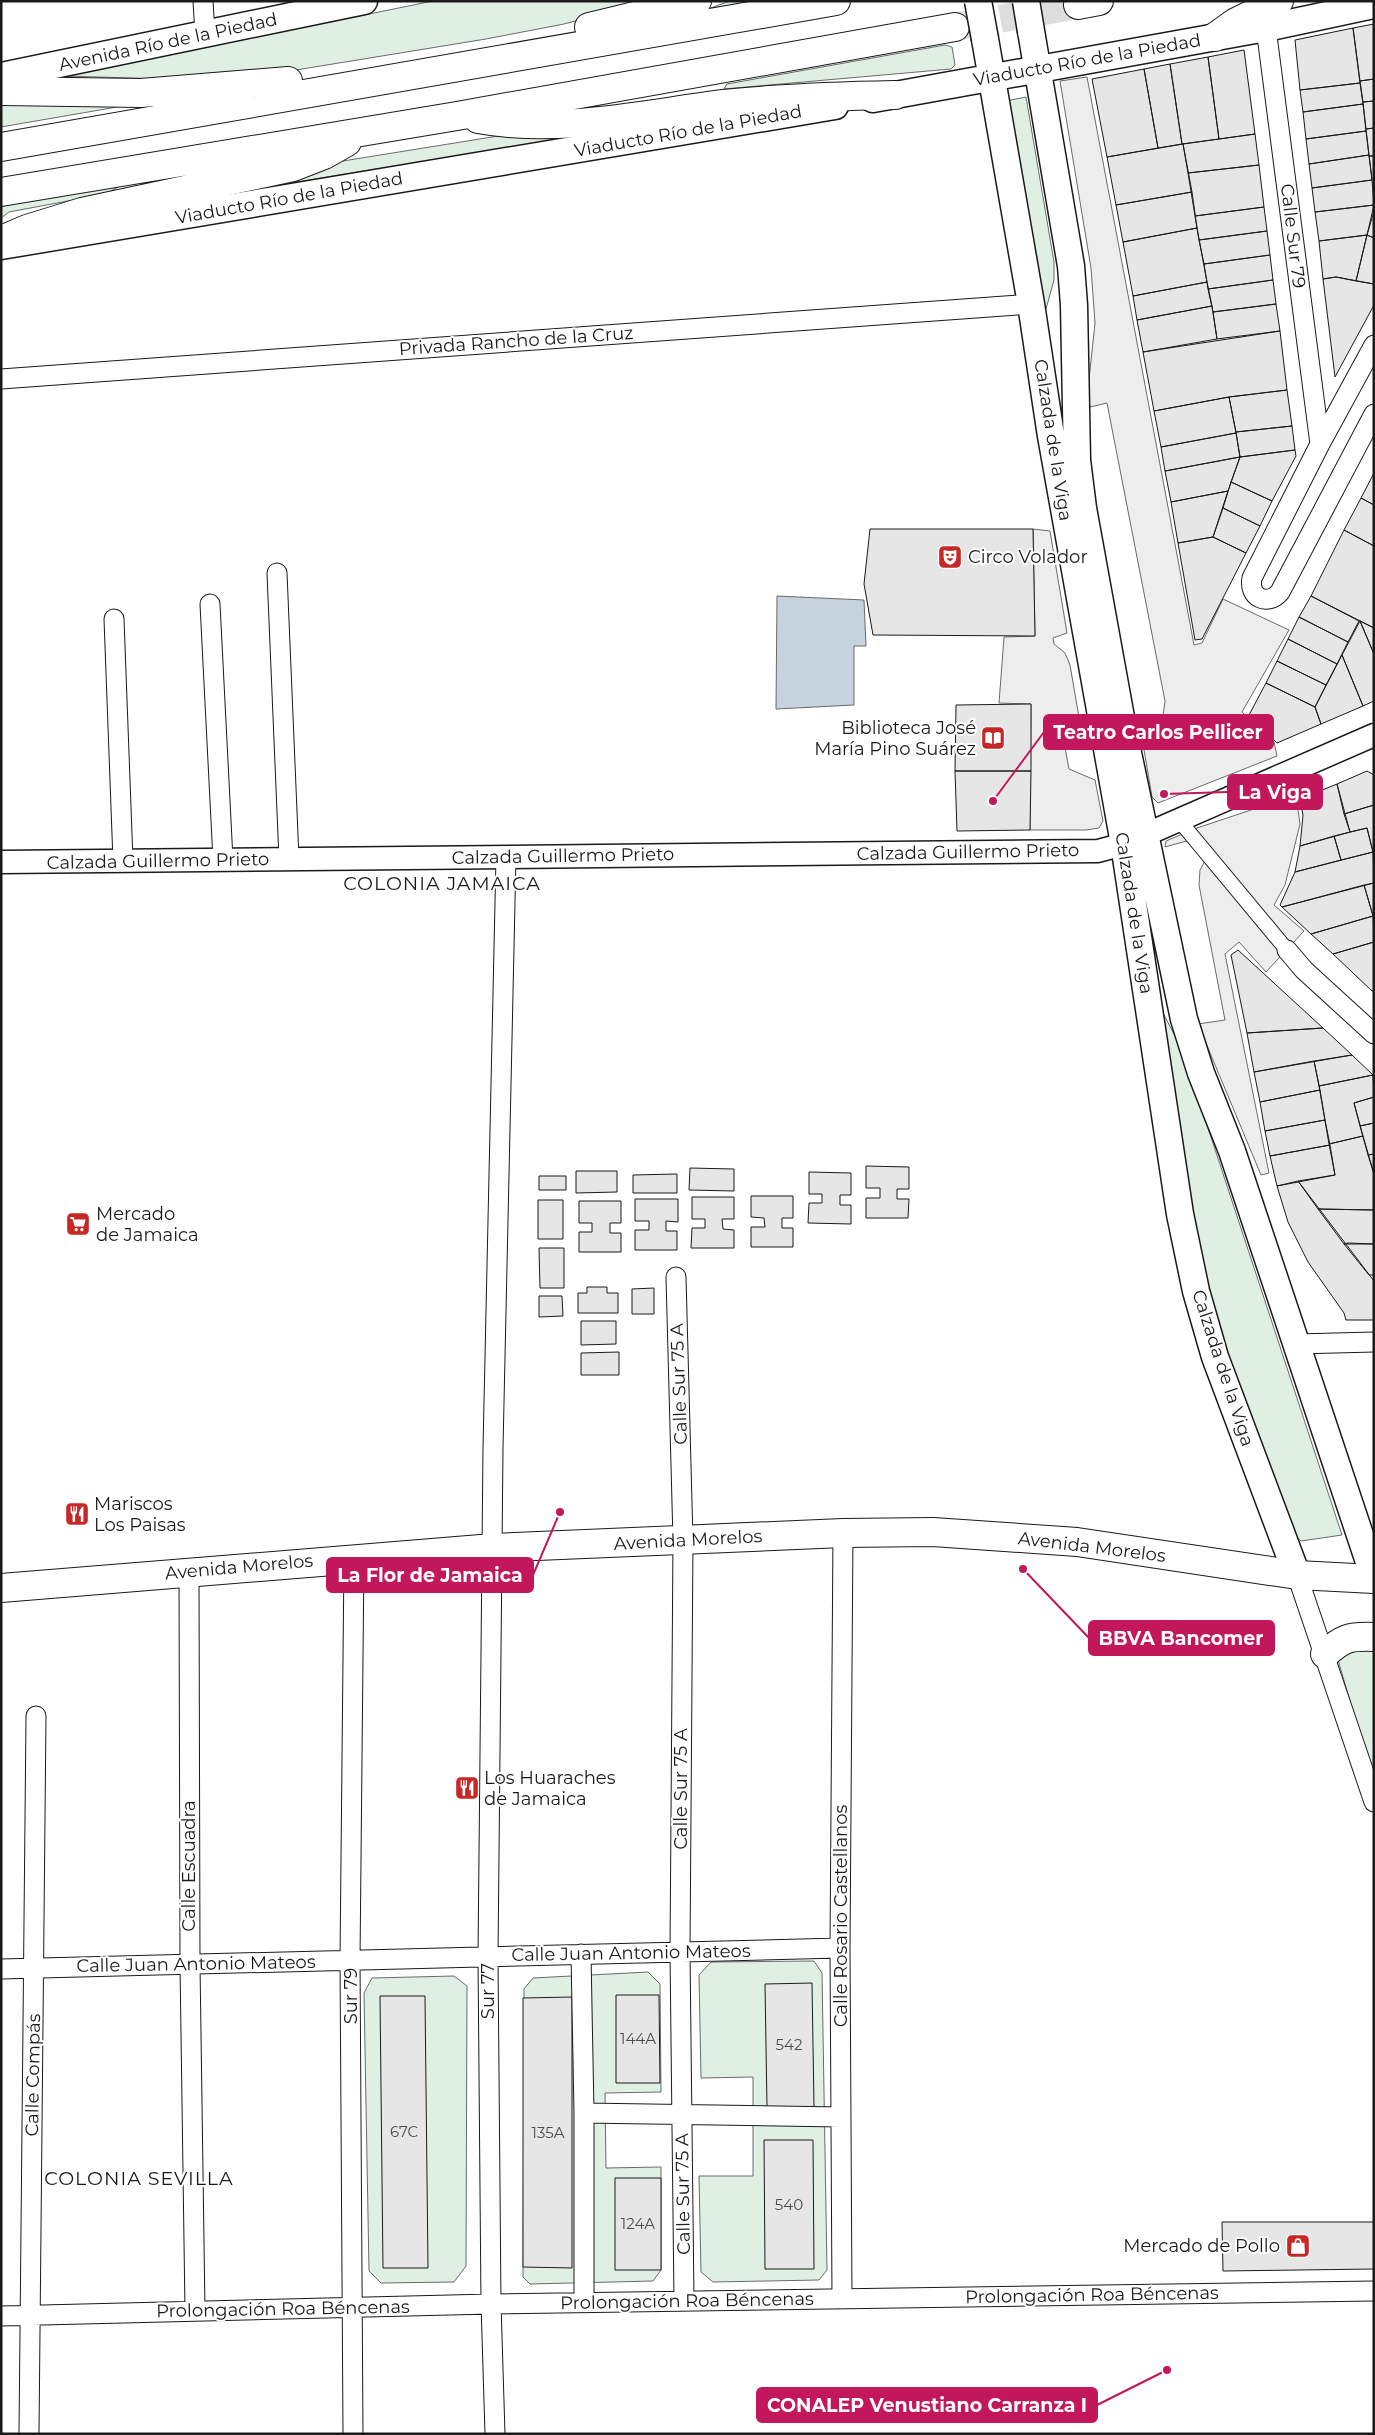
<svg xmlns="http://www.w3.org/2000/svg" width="1375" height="2435" viewBox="0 0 1375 2435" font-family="Montserrat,sans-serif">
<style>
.green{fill:#e0efe3;stroke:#6a6a6a}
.parking{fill:#ededed;stroke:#6a6a6a}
.water{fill:#c6d2dc;stroke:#6a6a6a}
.building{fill:#e6e6e6;stroke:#1a1a1a}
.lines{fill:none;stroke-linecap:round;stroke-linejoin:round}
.motorway-tunnel{stroke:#ddd;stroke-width:28;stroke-dasharray:28 14;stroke-linecap:butt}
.pedestrian-casing{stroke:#1a1a1a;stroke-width:16}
.minor-casing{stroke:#1a1a1a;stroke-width:21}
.tertiary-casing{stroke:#1a1a1a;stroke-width:25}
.secondary-casing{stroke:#1a1a1a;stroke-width:29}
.primary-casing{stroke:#1a1a1a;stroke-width:30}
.motorway-casing{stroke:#1a1a1a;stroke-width:30}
.pedestrian{stroke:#fff;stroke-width:14}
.minor{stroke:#fff;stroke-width:19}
.tertiary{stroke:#fff;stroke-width:22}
.secondary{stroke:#fff;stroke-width:26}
.primary{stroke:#fff;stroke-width:28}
.motorway{stroke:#fff;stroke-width:28}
.secondary-bridge-casing{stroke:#1a1a1a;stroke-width:29;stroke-linecap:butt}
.secondary-bridge{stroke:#fff;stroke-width:26}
.labels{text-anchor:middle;stroke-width:4;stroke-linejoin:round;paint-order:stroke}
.number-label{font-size:15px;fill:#4d4d4d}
.street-label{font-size:18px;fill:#1a1a1a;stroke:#fff}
.poi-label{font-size:18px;fill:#1a1a1a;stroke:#fff;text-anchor:start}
.neighbourhood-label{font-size:19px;letter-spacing:1px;fill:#1a1a1a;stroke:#fff}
.leader{fill:none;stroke:#c2185b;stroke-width:2}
.callout-dot{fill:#c2185b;stroke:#fff;stroke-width:2}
.callout{fill:#c2185b;stroke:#c2185b;stroke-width:2}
.callout-label{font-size:19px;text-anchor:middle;font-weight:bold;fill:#fff}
</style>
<rect width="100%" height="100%" fill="#fff"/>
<path class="green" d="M433 1H649L564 24 486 39 296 70 197 80 64 76Z
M730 1H757L708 9Z
M945 45 952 47 955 65 951 69 724 89 727 84Z
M1 96 146 102 1 127Z
M1026 97 1054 262V280L1046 309 1042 307 1006 101Z
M517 133 549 135 560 139 254 189 318 165Z
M122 185 105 194 9 212 1 218V206Z
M1160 1007 1176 1038 1209 1131 1342 1535 1301 1541 1295 1536 1280 1503 1215 1316 1190 1237Z
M1374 1643V1783L1338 1660 1340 1653Z
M814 1961 822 1973 827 2270 819 2280 713 2282 701 2272 699 2176H753V2077L701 2078 699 1975 711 1962Z
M648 1972 660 1984 661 2092 605 2093 606 2168 661 2167V2270L653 2281 530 2284 523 2277 524 1989 533 1978Z
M454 1976 467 1986 466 2266 454 2282 381 2283 369 2271 364 1993 372 1978Z"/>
<path class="parking" d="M1087 77 1194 645 1202 643 1223 599 1289 630 1242 712 1274 742 1277 756 1158 803 1152 797 1143 744 1161 730 1165 701 1107 403 1086 408 1095 323 1091 268 1060 81Z
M1033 529 1050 531 1067 633 1053 638 1054 644 1065 653 1070 665 1080 723 1061 726 1069 769 1095 780 1103 821 1099 828 1086 830H1030L1031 704 999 703 1004 637 1035 636Z
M1296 795 1300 824 1285 885 1274 905 1304 931 1266 972 1239 942 1225 954 1269 1173 1261 1175 1198 1024 1225 1020 1199 885 1200 870 1207 857 1190 840 1165 847 1166 841 1197 828Z"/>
<path class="water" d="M777 596 864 600 866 646H854V705L776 709Z"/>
<path class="building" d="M1374 24V79L1360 81 1353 28Z
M1353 28 1360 83 1300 90 1295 40Z
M1244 50 1255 134 1219 139 1208 57Z
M1208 57 1219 139 1182 144 1170 64Z
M1170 64 1182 144 1158 148 1144 69Z
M1144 69 1158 148 1107 157 1092 79Z
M1374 79V101L1363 102 1360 81Z
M1360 83 1363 104 1303 112 1300 90Z
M1374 101V128L1366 129 1363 102Z
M1363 104 1366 131 1306 139 1303 112Z
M1374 128V156H1369L1366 129Z
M1366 131 1369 155 1309 164 1306 139Z
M1255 134 1259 165 1188 173 1183 144Z
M1183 144 1192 192 1116 205 1107 157Z
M1369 155 1372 180 1312 188 1309 164Z
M1369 156H1374V179H1372Z
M1259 165 1264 207 1195 216 1188 173Z
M1372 180 1374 205 1315 212 1312 188Z
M1192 192 1197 228 1123 242 1116 205Z
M1374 205 1367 235 1319 241 1315 212Z
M1264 207 1267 231 1199 240 1195 216Z
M1374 211V238L1367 235Z
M1197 228 1207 282 1133 296 1123 242Z
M1267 231 1270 255 1204 264 1199 240Z
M1367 235 1356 281 1336 277 1323 279 1319 241Z
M1367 235 1374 238V284L1356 281Z
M1270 255 1273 280 1208 289 1204 264Z
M1336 277 1374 284V305L1335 377 1323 279Z
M1273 280 1276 304 1213 312 1208 289Z
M1207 282 1212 306 1137 320 1133 296Z
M1276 304 1280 331 1217 339 1213 312Z
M1212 306 1217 339 1143 352 1137 320Z
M1280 331 1287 390 1229 397 1154 411 1143 352Z
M1287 390 1292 426 1236 432 1229 397Z
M1229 397 1236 433 1161 447 1154 411Z
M1292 426 1295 450 1240 457 1236 432Z
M1236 433 1240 457 1165 471 1161 447Z
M1295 450 1296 456 1272 501 1231 482 1240 457Z
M1240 457 1228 491 1171 502 1165 471Z
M1374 473V505L1361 498Z
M1231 482 1272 501 1260 526 1223 508Z
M1228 491 1213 537 1178 543 1171 502Z
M1361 498 1374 505V546L1344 530Z
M1223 508 1260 526 1246 553 1213 537Z
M870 529H1033L1035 636 873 635 864 584Z
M1344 530 1374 546V628L1311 596Z
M1213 537 1246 553 1202 639 1195 640 1178 543Z
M1311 596 1359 621 1348 642 1299 617Z
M1299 617 1348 642 1337 664 1288 639Z
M1360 621 1374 654V701L1363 706 1342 655Z
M1360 621 1374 628V654Z
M1288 639 1337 664 1326 685 1277 661Z
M1342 655 1363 706 1321 724 1315 707Z
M1277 661 1326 685 1315 707 1266 683Z
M1266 683 1315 707 1321 724 1277 743 1249 715Z
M1031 704V771H955L956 705Z
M955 771H1031L1030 830 957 831Z
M1367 771 1374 775V805L1344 814 1337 784Z
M1337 784 1350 832 1300 846 1303 815 1300 799Z
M1374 805V852H1373L1367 828 1350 832 1344 814Z
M1367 828 1373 852 1341 860 1334 836Z
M1334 836 1341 860 1295 872 1300 846Z
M1373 852 1374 883 1282 907 1280 905 1295 872Z
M1374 883V919L1364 885Z
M1364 885 1373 916 1311 934 1282 907Z
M1373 916 1374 942 1333 954 1311 934Z
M1374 942V990L1372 991 1333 954Z
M1238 950 1323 1028 1247 1033 1231 955Z
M1323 1028 1352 1055 1254 1072 1247 1033Z
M1352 1055 1373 1075 1319 1086 1314 1061Z
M1314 1061 1320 1090 1260 1102 1254 1072Z
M1373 1075 1374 1097 1354 1103 1363 1136 1329 1144 1319 1086Z
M1320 1090 1325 1120 1265 1131 1260 1102Z
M1374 1097V1123L1360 1126 1354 1103Z
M1325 1120 1330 1145 1270 1156 1265 1131Z
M1374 1123V1154L1368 1155 1360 1126Z
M1363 1136 1374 1174V1210L1318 1209 1298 1181 1335 1175 1329 1144Z
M1330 1145 1335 1175 1277 1186 1270 1156Z
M1374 1154V1174L1368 1155Z
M866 1166 909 1167V1189H897V1199H909L908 1218H866V1198H880V1188H866Z
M690 1168 734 1169V1191L689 1190Z
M576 1171H617V1192L576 1193Z
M809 1172 851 1173V1195H840V1205H851V1224L808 1223 809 1203H822V1194H809Z
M677 1174V1193H633V1175Z
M539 1176H566V1190H539Z
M1298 1181 1374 1281V1320H1346L1344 1313 1308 1262 1288 1222 1277 1186Z
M751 1196H793V1218H782V1228H793V1247H751V1227H765L764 1218 751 1217Z
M692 1197H734V1219H722L723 1229 734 1230V1248H691L692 1228H705V1219H692Z
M635 1199H678V1222L666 1221V1231H677V1250H635V1230H649V1221H635Z
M538 1200H563V1239H538Z
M579 1201H621V1223H610V1233H621V1252H579V1232H592V1223H579Z
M1318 1209 1374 1210V1244H1344Z
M1348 1243 1374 1244V1275H1369L1344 1244Z
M539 1248H564V1288H540Z
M587 1287H607V1293H618V1313H578V1293H587Z
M654 1288V1314H632V1289Z
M539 1296H562L563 1316 539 1317Z
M581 1321H616V1344L581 1345Z
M619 1352V1375H581V1353Z
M812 1983 814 2107H767L765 1984Z
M616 1995H659L660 2083H616Z
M380 1996H425L428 2268H383Z
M572 1997V2268L523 2267V1998Z
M764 2140H813L814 2269H765Z
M615 2178H661V2270H615Z
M1222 2222H1374V2269L1223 2271Z"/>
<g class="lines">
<path class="motorway-tunnel" d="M959 26 1078 5"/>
<defs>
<path id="pedestrian" d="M1178 819 1287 950"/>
<path id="minor" d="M203 1 205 34
M1266 28 1320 444
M1374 345 1320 444 1252 578C1248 597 1267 607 1280 592L1374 414
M1 379 1031 304
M277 573 289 859
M210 604 223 860
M114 619 123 861
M1287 950 1304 970 1374 1034
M676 1277 683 1540 680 1952 684 2301
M1296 1344 1374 1342
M189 1571 190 1964 195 2311
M1297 1575 1374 1802
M581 1954 584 2113V2302
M1 1969 840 1948
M584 2113 841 2117
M842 2299 840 1948 843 1533
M1 2316 491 2304 1374 2291
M29 2434 36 1716
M353 2434 350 1960 354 1558
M495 2434 491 2304 488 1957 493 1448 506 857"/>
<path id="tertiary" d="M1 862 1098 851 1124 844 1374 735"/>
<path id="secondary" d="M1031 31 1071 266 1074 305 1077 460 1083 508 1124 734 1184 1019 1201 1073 1232 1151 1374 1577
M985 39 1031 304 1051 436 1124 844 1180 1214 1196 1291 1215 1357 1297 1575
M1 76 364 1
M873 99 1266 28 1374 5
M1 246 835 106"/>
<path id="primary" d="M1 1588 493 1548 843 1533 933 1532 1077 1542 1297 1575 1374 1579
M1325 1654C1343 1638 1349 1636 1374 1637"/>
<path id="motorway" d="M1078 5 1099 1
M589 27 697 1
M1215 37 1236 22 1279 1
M1 91 141 93 288 81
M478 119C560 134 643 114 724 104 781 98 838 96 895 95
M1 147 836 1
M1 192 457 116 955 27
M1 240 27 229 82 212 293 167 324 155 347 142"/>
</defs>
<use href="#pedestrian" class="pedestrian-casing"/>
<use href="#minor" class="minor-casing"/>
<use href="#tertiary" class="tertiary-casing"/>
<use href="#secondary" class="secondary-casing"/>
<use href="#primary" class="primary-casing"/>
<use href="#motorway" class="motorway-casing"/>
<use href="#pedestrian" class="pedestrian"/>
<use href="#minor" class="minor"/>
<use href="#tertiary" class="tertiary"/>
<use href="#secondary" class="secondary"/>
<use href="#primary" class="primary"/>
<use href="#motorway" class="motorway"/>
<defs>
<path id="secondary-bridge" d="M978 1 985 39
M1026 1 1031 31"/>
</defs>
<use href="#secondary-bridge" class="secondary-bridge-casing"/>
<use href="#secondary-bridge" class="secondary-bridge"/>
</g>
<defs>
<symbol id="theatre-square" viewBox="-11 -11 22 22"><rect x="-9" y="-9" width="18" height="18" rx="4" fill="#c62828" stroke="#fff"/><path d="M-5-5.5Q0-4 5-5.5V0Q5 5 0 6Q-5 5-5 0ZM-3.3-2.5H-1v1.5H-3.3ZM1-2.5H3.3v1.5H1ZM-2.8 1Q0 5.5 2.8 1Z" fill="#fff"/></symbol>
<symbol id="library-square" viewBox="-11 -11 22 22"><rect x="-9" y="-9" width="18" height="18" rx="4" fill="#c62828" stroke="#fff"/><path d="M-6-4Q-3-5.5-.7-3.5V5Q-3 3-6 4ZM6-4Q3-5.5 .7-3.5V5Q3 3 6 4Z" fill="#fff"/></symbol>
<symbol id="supermarket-square" viewBox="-11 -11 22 22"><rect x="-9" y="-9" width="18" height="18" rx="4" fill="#c62828" stroke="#fff"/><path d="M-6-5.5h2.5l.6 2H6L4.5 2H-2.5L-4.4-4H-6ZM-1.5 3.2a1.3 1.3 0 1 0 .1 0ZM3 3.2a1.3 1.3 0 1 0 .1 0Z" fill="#fff"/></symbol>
<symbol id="restaurant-square" viewBox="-11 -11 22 22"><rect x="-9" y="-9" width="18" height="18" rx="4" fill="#c62828" stroke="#fff"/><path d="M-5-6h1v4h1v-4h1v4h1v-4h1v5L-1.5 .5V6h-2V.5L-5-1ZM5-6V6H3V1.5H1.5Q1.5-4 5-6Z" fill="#fff"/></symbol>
<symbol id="shop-square" viewBox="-11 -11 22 22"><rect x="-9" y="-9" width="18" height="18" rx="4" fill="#c62828" stroke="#fff"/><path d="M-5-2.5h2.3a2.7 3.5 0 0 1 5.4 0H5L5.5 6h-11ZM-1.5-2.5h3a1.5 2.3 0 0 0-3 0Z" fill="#fff"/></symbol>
</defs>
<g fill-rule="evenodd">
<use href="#theatre-square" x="936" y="543" width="28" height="28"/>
<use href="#library-square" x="979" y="724" width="28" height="28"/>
<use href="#supermarket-square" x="64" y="1210" width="28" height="28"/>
<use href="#restaurant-square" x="63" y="1500" width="28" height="28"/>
<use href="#restaurant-square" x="453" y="1774" width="28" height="28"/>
<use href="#shop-square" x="1284" y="2232" width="28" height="28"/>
</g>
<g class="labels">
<g class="number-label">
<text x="638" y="2044">144A</text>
<text x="789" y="2050">542</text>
<text x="404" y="2137">67C</text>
<text x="548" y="2138">135A</text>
<text x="789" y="2210">540</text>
<text x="638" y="2229">124A</text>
</g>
<g class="street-label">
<text transform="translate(168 42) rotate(-12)" y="6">Avenida Río de la Piedad</text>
<text transform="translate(1087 60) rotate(-10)" y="6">Viaducto Río de la Piedad</text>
<text transform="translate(688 131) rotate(-10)" y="6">Viaducto Río de la Piedad</text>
<text transform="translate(289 198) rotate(-10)" y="6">Viaducto Río de la Piedad</text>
<text transform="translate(1293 236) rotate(83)" y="6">Calle Sur 79</text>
<text transform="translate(516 341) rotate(-4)" y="6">Privada Rancho de la Cruz</text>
<text transform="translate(1053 440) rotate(81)" y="6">Calzada de la Viga</text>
<text transform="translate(968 852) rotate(-1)" y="6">Calzada Guillermo Prieto</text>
<text transform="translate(563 856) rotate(-1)" y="6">Calzada Guillermo Prieto</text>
<text transform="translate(158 861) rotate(-1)" y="6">Calzada Guillermo Prieto</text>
<text transform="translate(1134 913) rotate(81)" y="6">Calzada de la Viga</text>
<text transform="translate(1223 1368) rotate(72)" y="6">Calzada de la Viga</text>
<text transform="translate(679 1384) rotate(-92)" y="6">Calle Sur 75 A</text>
<text transform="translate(688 1540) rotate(-3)" y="6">Avenida Morelos</text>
<text transform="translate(1092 1547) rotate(7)" y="6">Avenida Morelos</text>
<text transform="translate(239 1567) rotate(-5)" y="6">Avenida Morelos</text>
<text transform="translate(681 1789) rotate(-90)" y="6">Calle Sur 75 A</text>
<text transform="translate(189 1866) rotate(-90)" y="6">Calle Escuadra</text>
<text transform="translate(841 1916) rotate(-90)" y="6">Calle Rosario Castellanos</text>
<text transform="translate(631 1953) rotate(-1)" y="6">Calle Juan Antonio Mateos</text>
<text transform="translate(196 1964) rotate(-1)" y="6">Calle Juan Antonio Mateos</text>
<text transform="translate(488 1991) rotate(-90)" y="6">Sur 77</text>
<text transform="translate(351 1996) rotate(-90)" y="6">Sur 79</text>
<text transform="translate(33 2075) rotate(-89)" y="6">Calle Compás</text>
<text transform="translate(683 2194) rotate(-91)" y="6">Calle Sur 75 A</text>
<text transform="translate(1092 2295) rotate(-1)" y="6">Prolongación Roa Béncenas</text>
<text transform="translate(687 2301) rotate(-1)" y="6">Prolongación Roa Béncenas</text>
<text transform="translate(283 2309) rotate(-1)" y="6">Prolongación Roa Béncenas</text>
</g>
<g class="poi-label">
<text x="968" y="563">Circo Volador</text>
<text x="976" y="734" text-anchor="end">Biblioteca José<tspan x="976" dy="21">María Pino Suárez</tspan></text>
<text x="96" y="1220">Mercado<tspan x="96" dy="21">de Jamaica</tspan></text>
<text x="94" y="1510">Mariscos<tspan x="94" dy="21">Los Paisas</tspan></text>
<text x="484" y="1784">Los Huaraches<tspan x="484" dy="21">de Jamaica</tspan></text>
<text x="1280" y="2252" text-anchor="end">Mercado de Pollo</text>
</g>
<g class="neighbourhood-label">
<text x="442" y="890">COLONIA JAMAICA</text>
<text x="139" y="2185">COLONIA SEVILLA</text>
</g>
</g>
<path class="leader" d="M993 801L1044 732M1164 794L1228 792M560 1512L533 1575M1023 1569L1089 1638M1167 2370L1097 2405"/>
<g class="callout-dot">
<circle cx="993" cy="801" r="5"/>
<circle cx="1164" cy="794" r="5"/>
<circle cx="560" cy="1512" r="5"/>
<circle cx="1023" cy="1569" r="5"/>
<circle cx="1167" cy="2370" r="5"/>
</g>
<g class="callout">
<rect x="1044" y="715" width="229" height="34" rx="5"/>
<rect x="1228" y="775" width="94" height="34" rx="5"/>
<rect x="327" y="1558" width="206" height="34" rx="5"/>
<rect x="1089" y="1621" width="185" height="34" rx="5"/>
<rect x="757" y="2388" width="340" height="34" rx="5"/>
</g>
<g class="callout-label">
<text x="1158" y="739">Teatro Carlos Pellicer</text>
<text x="1275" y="799">La Viga</text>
<text x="430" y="1582">La Flor de Jamaica</text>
<text x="1181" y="1645">BBVA Bancomer</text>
<text x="927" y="2412">CONALEP Venustiano Carranza I</text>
</g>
<rect width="1375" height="2435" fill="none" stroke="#1a1a1a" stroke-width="5"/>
</svg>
